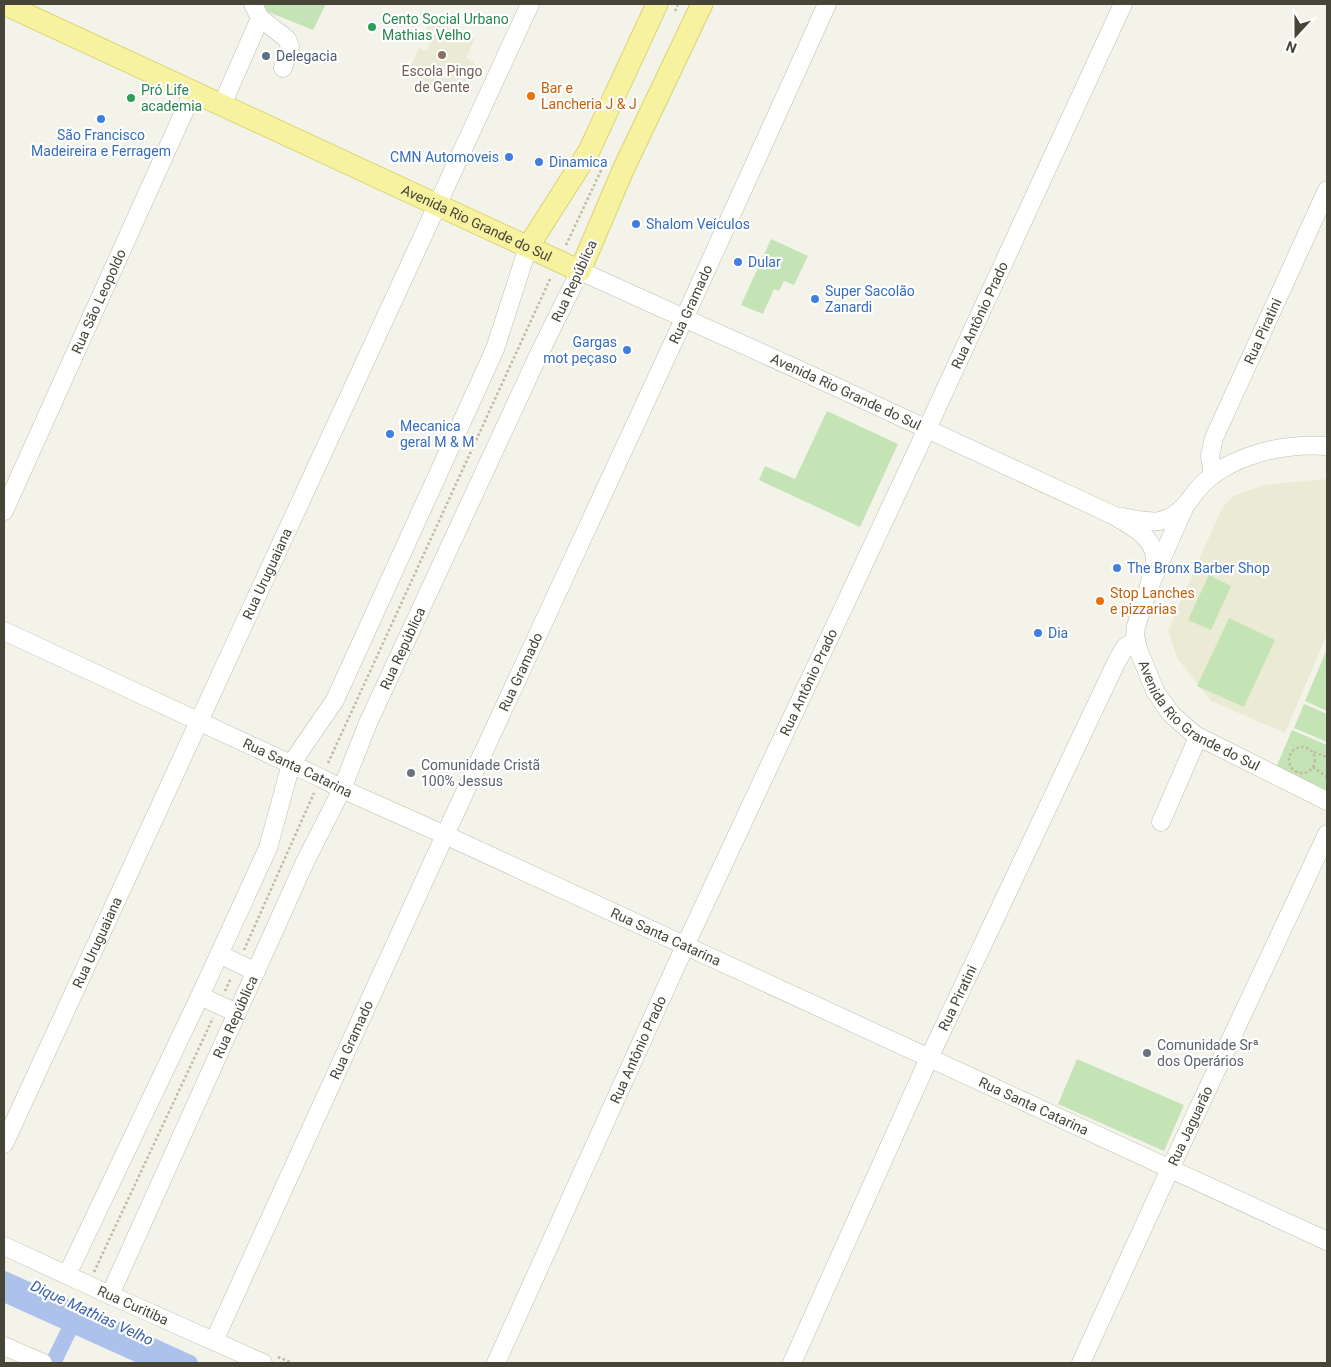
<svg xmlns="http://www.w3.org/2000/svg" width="1331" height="1367" font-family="Roboto,sans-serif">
<rect width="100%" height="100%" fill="#f3f3ea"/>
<g fill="#ebead5">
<path d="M430,20L475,38L466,58L474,62L460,95L407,75L419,48L427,51L430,43L422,40Z"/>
<path d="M1327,479V634L1285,733L1211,701L1177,658L1168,630L1222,508L1234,496L1263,485Z"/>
</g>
<g fill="#c4e4b6">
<path d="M263,4H326L313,30L261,9Z"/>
<path d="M771,239L808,256L794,285L784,281L779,291L774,289L763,314L741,305Z"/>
<path d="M827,411L898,444L860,527L759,480L765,466L795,479Z"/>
<path d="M1209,575L1231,586L1211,630L1188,620Z"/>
<path d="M1229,618L1275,640L1244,707L1197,686Z"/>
<path d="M1327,649V711L1305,701Z"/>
<path d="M1304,704L1327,714V742L1294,728Z"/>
<path d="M1292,730L1327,745V791L1276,768Z"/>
<path d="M1077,1059L1184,1105L1164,1151L1058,1104Z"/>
</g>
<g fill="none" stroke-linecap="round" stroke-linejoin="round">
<path stroke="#acc2eb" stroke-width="4.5" d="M4,1286L75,1318L170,1363"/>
<g stroke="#acc2eb" stroke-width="16">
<path d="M4,1281V1279L190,1363"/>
<path d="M4,1294L157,1363"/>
<path d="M53,1363L75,1318"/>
</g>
<g stroke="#bebdad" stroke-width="19">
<g id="minor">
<path d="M253,4L260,18L287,39L290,47L283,68"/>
<path d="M222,105L260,18"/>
<path id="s1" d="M1213,475L1210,456L1214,438L1327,190"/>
<path id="s2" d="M1186,504L1149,587L1136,626L1135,636L1138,649L1155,691L1171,714L1195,735L1327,801"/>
<path id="s3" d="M4,511L193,92"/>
<path d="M1123,517C1151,523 1167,527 1188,502C1194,494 1200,485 1208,479C1239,453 1288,443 1327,446"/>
<path id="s4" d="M4,631L321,778L342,789L445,835L1327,1241"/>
<path d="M1161,822L1198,737"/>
<path d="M219,954L256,972"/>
<path d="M200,996L237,1013"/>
<path id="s5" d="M4,1144L530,4"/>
<path id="s6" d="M4,1246L110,1295L263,1363"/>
<path d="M67,1275L200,996L268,848L291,764L335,700L495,349L528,247"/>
<path id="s7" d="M110,1295L305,862L342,789L368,723L538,356L580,271L819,379L1115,516C1130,526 1153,536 1155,557C1155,566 1151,578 1149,587"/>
<path id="s8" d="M214,1341L445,835L684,319L827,4"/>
<path d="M4,1346L43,1363"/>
<path id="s9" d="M496,1363L685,946L927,429L1123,4"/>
<path id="s10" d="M792,1363L929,1058L1116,663L1125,647L1136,641"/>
<path id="s11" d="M1081,1363L1170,1169L1327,834"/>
</g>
</g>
<g stroke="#dad471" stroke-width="23">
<g id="major">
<path id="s12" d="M4,4L580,271L623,170L702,4"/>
<path d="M528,247L589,151L657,4"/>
</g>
</g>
<g stroke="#bfbb9f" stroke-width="2.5" stroke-dasharray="2.5 2.5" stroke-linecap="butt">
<path d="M675,11L678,4"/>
<path d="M566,245L605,162"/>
<circle cx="1302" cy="760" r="13"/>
<path d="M1314,752L1327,757"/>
<path d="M328,763L551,277"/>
<path d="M1313,767L1327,777"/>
<path d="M244,950L314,793"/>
<path d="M225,991L231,978"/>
<path d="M94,1272L213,1018"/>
<path d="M278,1357L292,1363"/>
</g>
<use href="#minor" stroke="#fff" stroke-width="18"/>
<use href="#major" stroke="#f6f2a0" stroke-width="21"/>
</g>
<g fill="#2e9e5b" stroke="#fff" stroke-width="2">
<circle cx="372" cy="27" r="5"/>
<circle cx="131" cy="98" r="5"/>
</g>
<circle fill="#8d6e63" stroke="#fff" stroke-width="2" cx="442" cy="55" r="5"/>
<circle fill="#5c6f8a" stroke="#fff" stroke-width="2" cx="266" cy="56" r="5"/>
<g fill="#e8710a" stroke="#fff" stroke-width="2">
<circle cx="531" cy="96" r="5"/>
<circle cx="1100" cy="601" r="5"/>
</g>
<g fill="#3f7fe0" stroke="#fff" stroke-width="2">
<circle cx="101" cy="119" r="5"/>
<circle cx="509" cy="157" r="5"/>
<circle cx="539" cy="162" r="5"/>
<circle cx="636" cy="224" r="5"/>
<circle cx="738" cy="262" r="5"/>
<circle cx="815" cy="299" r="5"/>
<circle cx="627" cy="350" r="5"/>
<circle cx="390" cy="434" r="5"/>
<circle cx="1117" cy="568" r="5"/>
<circle cx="1038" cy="633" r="5"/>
</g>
<g fill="#6b7280" stroke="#fff" stroke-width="2">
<circle cx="411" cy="773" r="5"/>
<circle cx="1147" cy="1053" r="5"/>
</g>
<g text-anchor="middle" stroke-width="4.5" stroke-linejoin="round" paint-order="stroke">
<g font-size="14" fill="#27864d" stroke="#fff" text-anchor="start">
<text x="382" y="24">Cento Social Urbano<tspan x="382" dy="16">Mathias Velho</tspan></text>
<text x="141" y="95">Pró Life<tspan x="141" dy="16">academia</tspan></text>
</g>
<g font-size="14" fill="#4e5e75" stroke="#fff" text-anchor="start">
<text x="276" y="61">Delegacia</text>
</g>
<g font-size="14" fill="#785e54" stroke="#fff">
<text x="442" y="76">Escola Pingo<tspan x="442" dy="16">de Gente</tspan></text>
</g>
<g font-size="14" fill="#c56008" stroke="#fff" text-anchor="start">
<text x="541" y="93">Bar e<tspan x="541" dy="16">Lancheria J &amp; J</tspan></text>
<text x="1110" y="598">Stop Lanches<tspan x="1110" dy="16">e pizzarias</tspan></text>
</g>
<g font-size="14" fill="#366cbe" stroke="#fff" text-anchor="start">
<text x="101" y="140" text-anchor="middle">São Francisco<tspan x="101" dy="16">Madeireira e Ferragem</tspan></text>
<text x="499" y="162" text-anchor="end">CMN Automoveis</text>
<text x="549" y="167">Dinamica</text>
<text x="646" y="229">Shalom Veículos</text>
<text x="748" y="267">Dular</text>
<text x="825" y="296">Super Sacolão<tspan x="825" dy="16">Zanardi</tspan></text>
<text x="617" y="347" text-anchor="end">Gargas<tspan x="617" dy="16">mot peçaso</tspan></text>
<text x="400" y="431">Mecanica<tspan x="400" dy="16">geral M &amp; M</tspan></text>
<text x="1127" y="573">The Bronx Barber Shop</text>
<text x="1048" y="638">Dia</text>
</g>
<g font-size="14" fill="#474538" stroke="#fff">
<text dy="5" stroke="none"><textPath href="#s12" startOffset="521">Avenida Rio Grande do Sul</textPath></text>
<text transform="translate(574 281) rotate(-65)" y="5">Rua República</text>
<text dy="5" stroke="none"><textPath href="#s3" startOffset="230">Rua São Leopoldo</textPath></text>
<text dy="5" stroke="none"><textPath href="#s8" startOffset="1141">Rua Gramado</textPath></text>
<text dy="5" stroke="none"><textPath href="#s9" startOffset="1154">Rua Antônio Prado</textPath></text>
<text dy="5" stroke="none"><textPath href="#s1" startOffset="155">Rua Piratini</textPath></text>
<text dy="5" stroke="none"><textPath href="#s7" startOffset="1419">Avenida Rio Grande do Sul</textPath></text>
<text dy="5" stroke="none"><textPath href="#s5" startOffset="628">Rua Uruguaiana</textPath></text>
<text dy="5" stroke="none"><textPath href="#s7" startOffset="710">Rua República</textPath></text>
<text dy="5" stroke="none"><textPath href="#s8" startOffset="736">Rua Gramado</textPath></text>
<text dy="5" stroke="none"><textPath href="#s9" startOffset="749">Rua Antônio Prado</textPath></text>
<text dy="5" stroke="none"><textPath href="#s2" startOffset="250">Avenida Rio Grande do Sul</textPath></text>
<text dy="5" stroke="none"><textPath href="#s4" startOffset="324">Rua Santa Catarina</textPath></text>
<text dy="5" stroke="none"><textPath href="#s4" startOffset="729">Rua Santa Catarina</textPath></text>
<text dy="5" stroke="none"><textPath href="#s5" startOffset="222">Rua Uruguaiana</textPath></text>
<text dy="5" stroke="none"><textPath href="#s10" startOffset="401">Rua Piratini</textPath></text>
<text dy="5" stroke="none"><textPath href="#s7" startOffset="305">Rua República</textPath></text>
<text dy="5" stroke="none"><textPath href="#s8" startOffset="331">Rua Gramado</textPath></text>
<text dy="5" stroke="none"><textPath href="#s9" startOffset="344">Rua Antônio Prado</textPath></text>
<text dy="5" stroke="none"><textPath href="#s4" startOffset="1134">Rua Santa Catarina</textPath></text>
<text dy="5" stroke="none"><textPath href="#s11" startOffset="261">Rua Jaguarão</textPath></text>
<text dy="5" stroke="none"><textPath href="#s6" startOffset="142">Rua Curitiba</textPath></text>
</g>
<g font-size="14" fill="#5b616d" stroke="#fff" text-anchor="start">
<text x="421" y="770">Comunidade Cristã<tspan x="421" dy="16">100% Jessus</tspan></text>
<text x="1157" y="1050">Comunidade Srª<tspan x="1157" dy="16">dos Operários</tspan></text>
</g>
<g font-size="15" font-style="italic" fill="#3a60aa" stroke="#fff">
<text transform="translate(92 1313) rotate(25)" y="5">Dique Mathias Velho</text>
</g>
</g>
<rect width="1331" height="1367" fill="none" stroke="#474538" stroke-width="10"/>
<g transform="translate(1296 35) rotate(201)" stroke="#ffffff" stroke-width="4" paint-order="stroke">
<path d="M0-4L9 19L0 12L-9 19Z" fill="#474538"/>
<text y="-8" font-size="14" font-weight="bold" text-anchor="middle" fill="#474538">N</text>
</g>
</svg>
